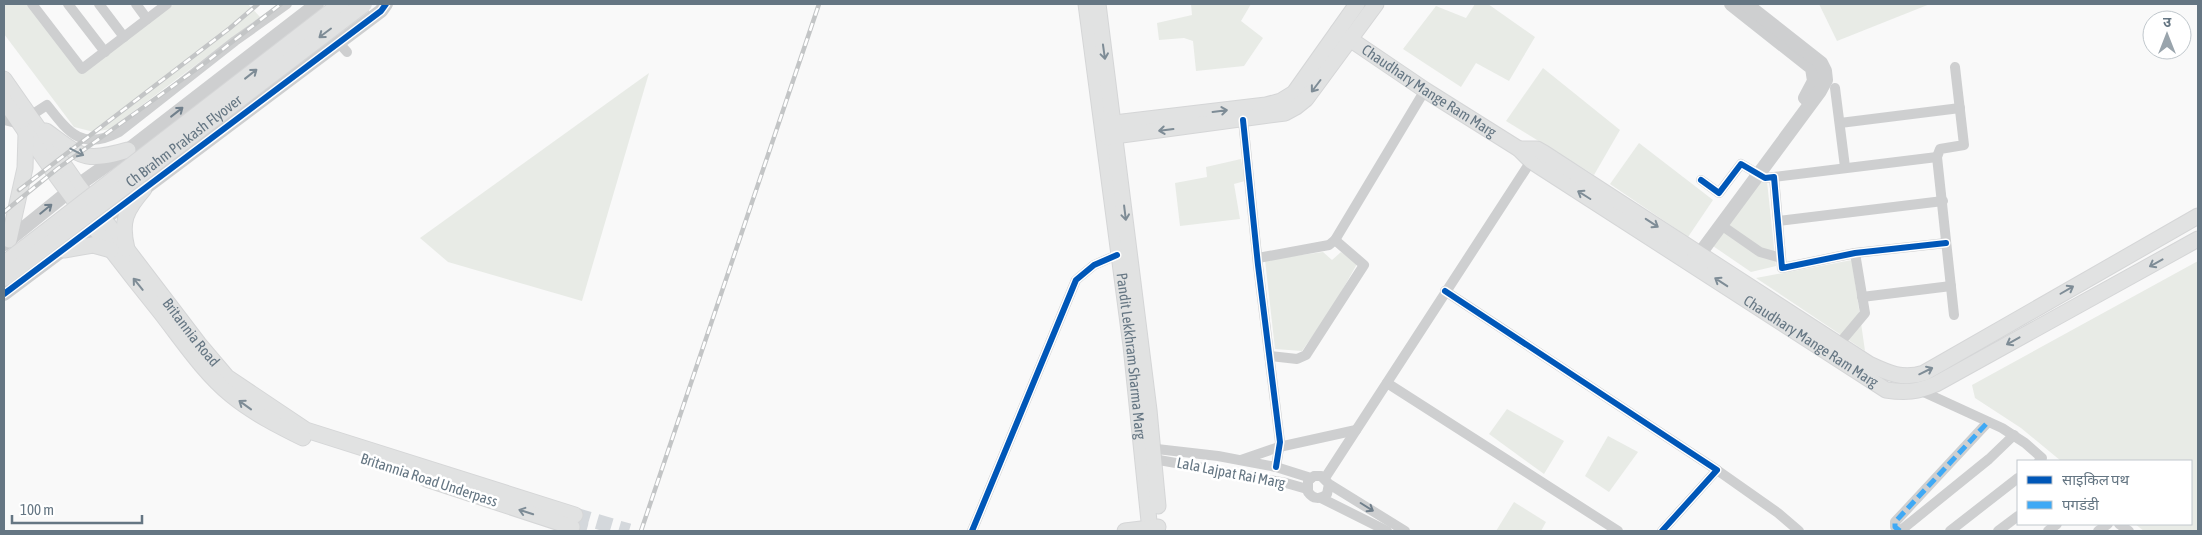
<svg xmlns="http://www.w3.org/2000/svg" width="2202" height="535" font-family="'Asap Condensed','Noto Sans Devanagari',sans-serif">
<rect width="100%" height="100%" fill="#f9f9f9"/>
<g fill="#e8ebe6">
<path d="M4,4H28L82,73L174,4H248L260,17L110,129L94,132L74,127L4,34Z"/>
<path d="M1191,4H1251L1241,21L1263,38L1244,66L1196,71L1193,41L1184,38L1159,40L1157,23L1192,15Z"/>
<path d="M1475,4H1488L1535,37L1509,81L1476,63L1461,87L1403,49L1436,6L1466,18Z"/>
<path d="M1819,4H1930L1837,41Z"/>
<path d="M1543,68L1620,130L1594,175L1506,121Z"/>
<path d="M649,73L582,301L448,262L420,238Z"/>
<path d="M1639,143L1713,200L1688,237L1610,184Z"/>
<path d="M1241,159L1245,181L1234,184L1240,219L1180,226L1175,183L1207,177L1206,167Z"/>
<path d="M1766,172L1776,266L1751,272L1713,246Z"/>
<path d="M1323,252L1332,260L1341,252L1357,264L1331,310L1302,351L1275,349L1265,260Z"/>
<path d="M1852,260L1865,351L1756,278Z"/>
<path d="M2198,261V531H2144L2135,524H2191V461H2061L2021,428L1975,398L1972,385Z"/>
<path d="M1507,409L1564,441L1544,474L1489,434Z"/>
<path d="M1608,436L1638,452L1609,492L1585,476Z"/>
<path d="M1514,502L1546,522L1541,531H1496Z"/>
</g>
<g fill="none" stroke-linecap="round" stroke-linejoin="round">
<g stroke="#d4d8dc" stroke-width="15" stroke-dasharray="15 8" stroke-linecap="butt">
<path d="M575,515L629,531"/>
<path d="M572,527L587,531"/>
</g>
<g stroke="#d5d6d7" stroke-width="17">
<g id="secondary">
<path id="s1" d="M1086,4L1131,346L1150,531"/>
<path d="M1098,4L1149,410L1158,506"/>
<path id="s2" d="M1338,31L1425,90L1519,149L1531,161L1886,390C1905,393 1918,392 1936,384L2198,239"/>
<path id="s3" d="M4,79L78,185L199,344L227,377L306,430L575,515"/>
<path d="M4,100C52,172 103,241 157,308C181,338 202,371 231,395C253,413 277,425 303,438"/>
<path d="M1106,124L1266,105L1281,101L1294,93L1357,4"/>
<path d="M46,131C82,157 84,163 128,150"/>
<path d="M1107,137L1285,113L1296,107L1306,99L1376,4"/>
<path d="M1519,149H1537L1544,153L1869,364C1888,373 1903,380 1924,373L2198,216"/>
<path d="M9,240L25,168L26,134"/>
<path d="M127,249C120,221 126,210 144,189"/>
<path d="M64,250L93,245L111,250"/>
<path d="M426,479L572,527"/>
<path d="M1125,531L1158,527"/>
</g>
</g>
<g stroke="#cecfd0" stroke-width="10">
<path d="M32,4L82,69L167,4"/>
<path d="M68,4L105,52"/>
<path d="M99,4L124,37"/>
<path d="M136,4L147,19"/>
<path d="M339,43L347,52"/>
<path d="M1835,88L1845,167"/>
<path d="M30,116L47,105C69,133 82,151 119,132L235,41L287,4"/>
<path d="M4,120L20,124"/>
<path d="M1243,120L1258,265L1280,442L1276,467"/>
<path d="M1840,123L1960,108"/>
<path d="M1774,177L1937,157"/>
<path d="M1701,180L1719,193L1741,164L1765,178L1774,177L1782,268L1855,253L1946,243"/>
<path d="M1778,221L1943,201"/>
<path d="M1721,225L1760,252L1781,258"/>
<path d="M1258,258L1329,245L1335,240L1425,90"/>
<path d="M1445,291L1717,470L1662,531"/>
<path d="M1862,297L1951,286"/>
<path d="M1954,315L1937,157L1940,149L1964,145L1955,67"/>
<path d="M1839,344L1865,313L1855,253"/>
<path d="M1270,356L1297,359L1306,355L1364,265L1335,240"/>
<path d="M1387,383L1618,531"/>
<path d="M1917,389L2002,428L2025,443L2042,458L2039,461"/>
<path d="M1148,448L1218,456L1276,467L1311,478"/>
<path d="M1148,458L1286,483L1307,489"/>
<path d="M1241,460L1279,447L1356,430"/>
<path d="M1717,470L1778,513L1799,531"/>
<path d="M1325,478L1531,161"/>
<path d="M1329,484L1327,494C1320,500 1313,499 1308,492V481L1314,476H1321L1329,484L1405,531"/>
<path d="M1321,498L1387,531"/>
<path d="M2119,524L2129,531"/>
<path d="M972,531L1076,280L1094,265L1117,255"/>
<path d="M1900,531L1895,527V522L1988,422"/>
<path d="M1900,531L1989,459L2014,435"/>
<path d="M1950,531L2018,478"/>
<path d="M1998,531L2018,516"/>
<path d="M2048,531L2057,524"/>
<path d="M2098,531L2108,524"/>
</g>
<g stroke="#cecfd0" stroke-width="14">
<path d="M1731,4L1812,68L1814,81L1805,98"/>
<path d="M4,244L67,193L128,150L317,4"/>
<path d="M1693,263L1820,91L1826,80L1825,71L1821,63L1746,4"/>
<path d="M4,294L381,11L386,4"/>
</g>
<use href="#secondary" stroke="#e1e2e2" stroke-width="15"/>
<g stroke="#c3c5c6" stroke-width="4.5">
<g id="rail">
<path d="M19,190L230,28L258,4"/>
<path d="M4,212L57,169L205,63L281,4"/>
<path d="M641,531L819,4"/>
</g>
</g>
<use href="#rail" stroke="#fff" stroke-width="2.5" stroke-dasharray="8" stroke-linecap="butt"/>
<g stroke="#d5d6d7" stroke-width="18" stroke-linecap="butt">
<g id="primary-bridge">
<path d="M4,264L341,4"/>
<path id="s4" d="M4,278L364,4"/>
</g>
</g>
<use href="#primary-bridge" stroke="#e1e2e2" stroke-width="16"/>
<path stroke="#3fa9f5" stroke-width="5" stroke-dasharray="10 5" stroke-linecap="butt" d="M1900,531L1895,527V522L1988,422"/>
<g stroke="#fff" stroke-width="9">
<g id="cycleway">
<path d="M1243,120L1258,265L1280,442L1276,467"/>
<path d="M1701,180L1719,193L1741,164L1765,178L1774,177L1782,268L1855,253L1946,243"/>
<path d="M1445,291L1717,470L1662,531"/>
<path d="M4,294L381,11L386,4"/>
<path d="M972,531L1076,280L1094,265L1117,255"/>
</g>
</g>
<use href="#cycleway" stroke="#0057b8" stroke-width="6"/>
</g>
<defs><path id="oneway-shaft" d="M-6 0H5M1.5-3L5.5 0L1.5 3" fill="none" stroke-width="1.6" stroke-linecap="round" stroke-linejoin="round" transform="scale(1.25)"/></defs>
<g stroke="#7e8c96">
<use href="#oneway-shaft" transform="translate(325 33) rotate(143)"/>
<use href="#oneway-shaft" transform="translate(1104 52) rotate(82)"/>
<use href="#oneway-shaft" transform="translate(251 74) rotate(-38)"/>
<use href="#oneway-shaft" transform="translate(1316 86) rotate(127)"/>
<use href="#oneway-shaft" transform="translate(1220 111) rotate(-7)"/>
<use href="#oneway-shaft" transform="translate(1166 130) rotate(173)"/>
<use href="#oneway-shaft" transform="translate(77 152) rotate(27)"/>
<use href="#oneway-shaft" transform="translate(1584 195) rotate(-148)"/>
<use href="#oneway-shaft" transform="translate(1125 213) rotate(83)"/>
<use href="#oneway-shaft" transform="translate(1652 223) rotate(33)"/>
<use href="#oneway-shaft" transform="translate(2156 263) rotate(151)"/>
<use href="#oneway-shaft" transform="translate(1721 282) rotate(-147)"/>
<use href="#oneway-shaft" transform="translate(138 284) rotate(-129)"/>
<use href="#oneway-shaft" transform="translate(2067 290) rotate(-30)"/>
<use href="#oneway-shaft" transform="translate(2013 341) rotate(151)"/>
<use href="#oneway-shaft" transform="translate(1926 371) rotate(-26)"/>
<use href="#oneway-shaft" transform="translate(245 405) rotate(-144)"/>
<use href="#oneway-shaft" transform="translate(526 512) rotate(-162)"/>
</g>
<g stroke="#707f8b">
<use href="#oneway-shaft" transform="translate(177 112) rotate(-38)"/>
<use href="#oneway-shaft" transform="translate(46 209) rotate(-39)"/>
<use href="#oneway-shaft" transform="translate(1367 507) rotate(32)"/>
</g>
<g text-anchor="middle" stroke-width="5" stroke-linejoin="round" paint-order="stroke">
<g font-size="15" fill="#657683" stroke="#fff">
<text dy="5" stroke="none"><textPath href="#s2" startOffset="109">Chaudhary Mange Ram Marg</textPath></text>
<text dy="5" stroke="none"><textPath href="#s4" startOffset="226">Ch Brahm Prakash Flyover</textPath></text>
<text dy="5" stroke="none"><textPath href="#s3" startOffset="315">Britannia Road</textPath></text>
<text dy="5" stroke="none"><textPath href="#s2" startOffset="566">Chaudhary Mange Ram Marg</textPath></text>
<text dy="5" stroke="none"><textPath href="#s1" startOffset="355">Pandit Lekkhram Sharma Marg</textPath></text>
<text transform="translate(1231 473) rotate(11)" y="5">Lala Lajpat Rai Marg</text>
<text transform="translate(429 480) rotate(18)" y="5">Britannia Road Underpass</text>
</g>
</g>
<rect width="2202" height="535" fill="none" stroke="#657683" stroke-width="10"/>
<rect x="2017" y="460" width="175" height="65" fill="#ffffff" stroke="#c1c8cd"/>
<rect x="2027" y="476" width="25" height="8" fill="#0057b8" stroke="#c1c8cd"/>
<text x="2062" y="485" font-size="15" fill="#657683">साइकिल पथ</text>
<rect x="2027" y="501" width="25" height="8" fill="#3fa9f5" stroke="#c1c8cd"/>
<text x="2062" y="510" font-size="15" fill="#657683">पगडंडी</text>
<g transform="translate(2167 35)"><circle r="24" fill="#ffffff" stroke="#c1c8cd"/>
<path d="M0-4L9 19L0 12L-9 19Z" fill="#99a4ac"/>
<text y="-8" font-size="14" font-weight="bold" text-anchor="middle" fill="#657683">उ</text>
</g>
<path d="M12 515v8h130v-8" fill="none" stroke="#657683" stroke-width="2.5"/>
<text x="20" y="515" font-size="15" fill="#657683" stroke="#ffffff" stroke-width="4" paint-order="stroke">100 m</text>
</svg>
